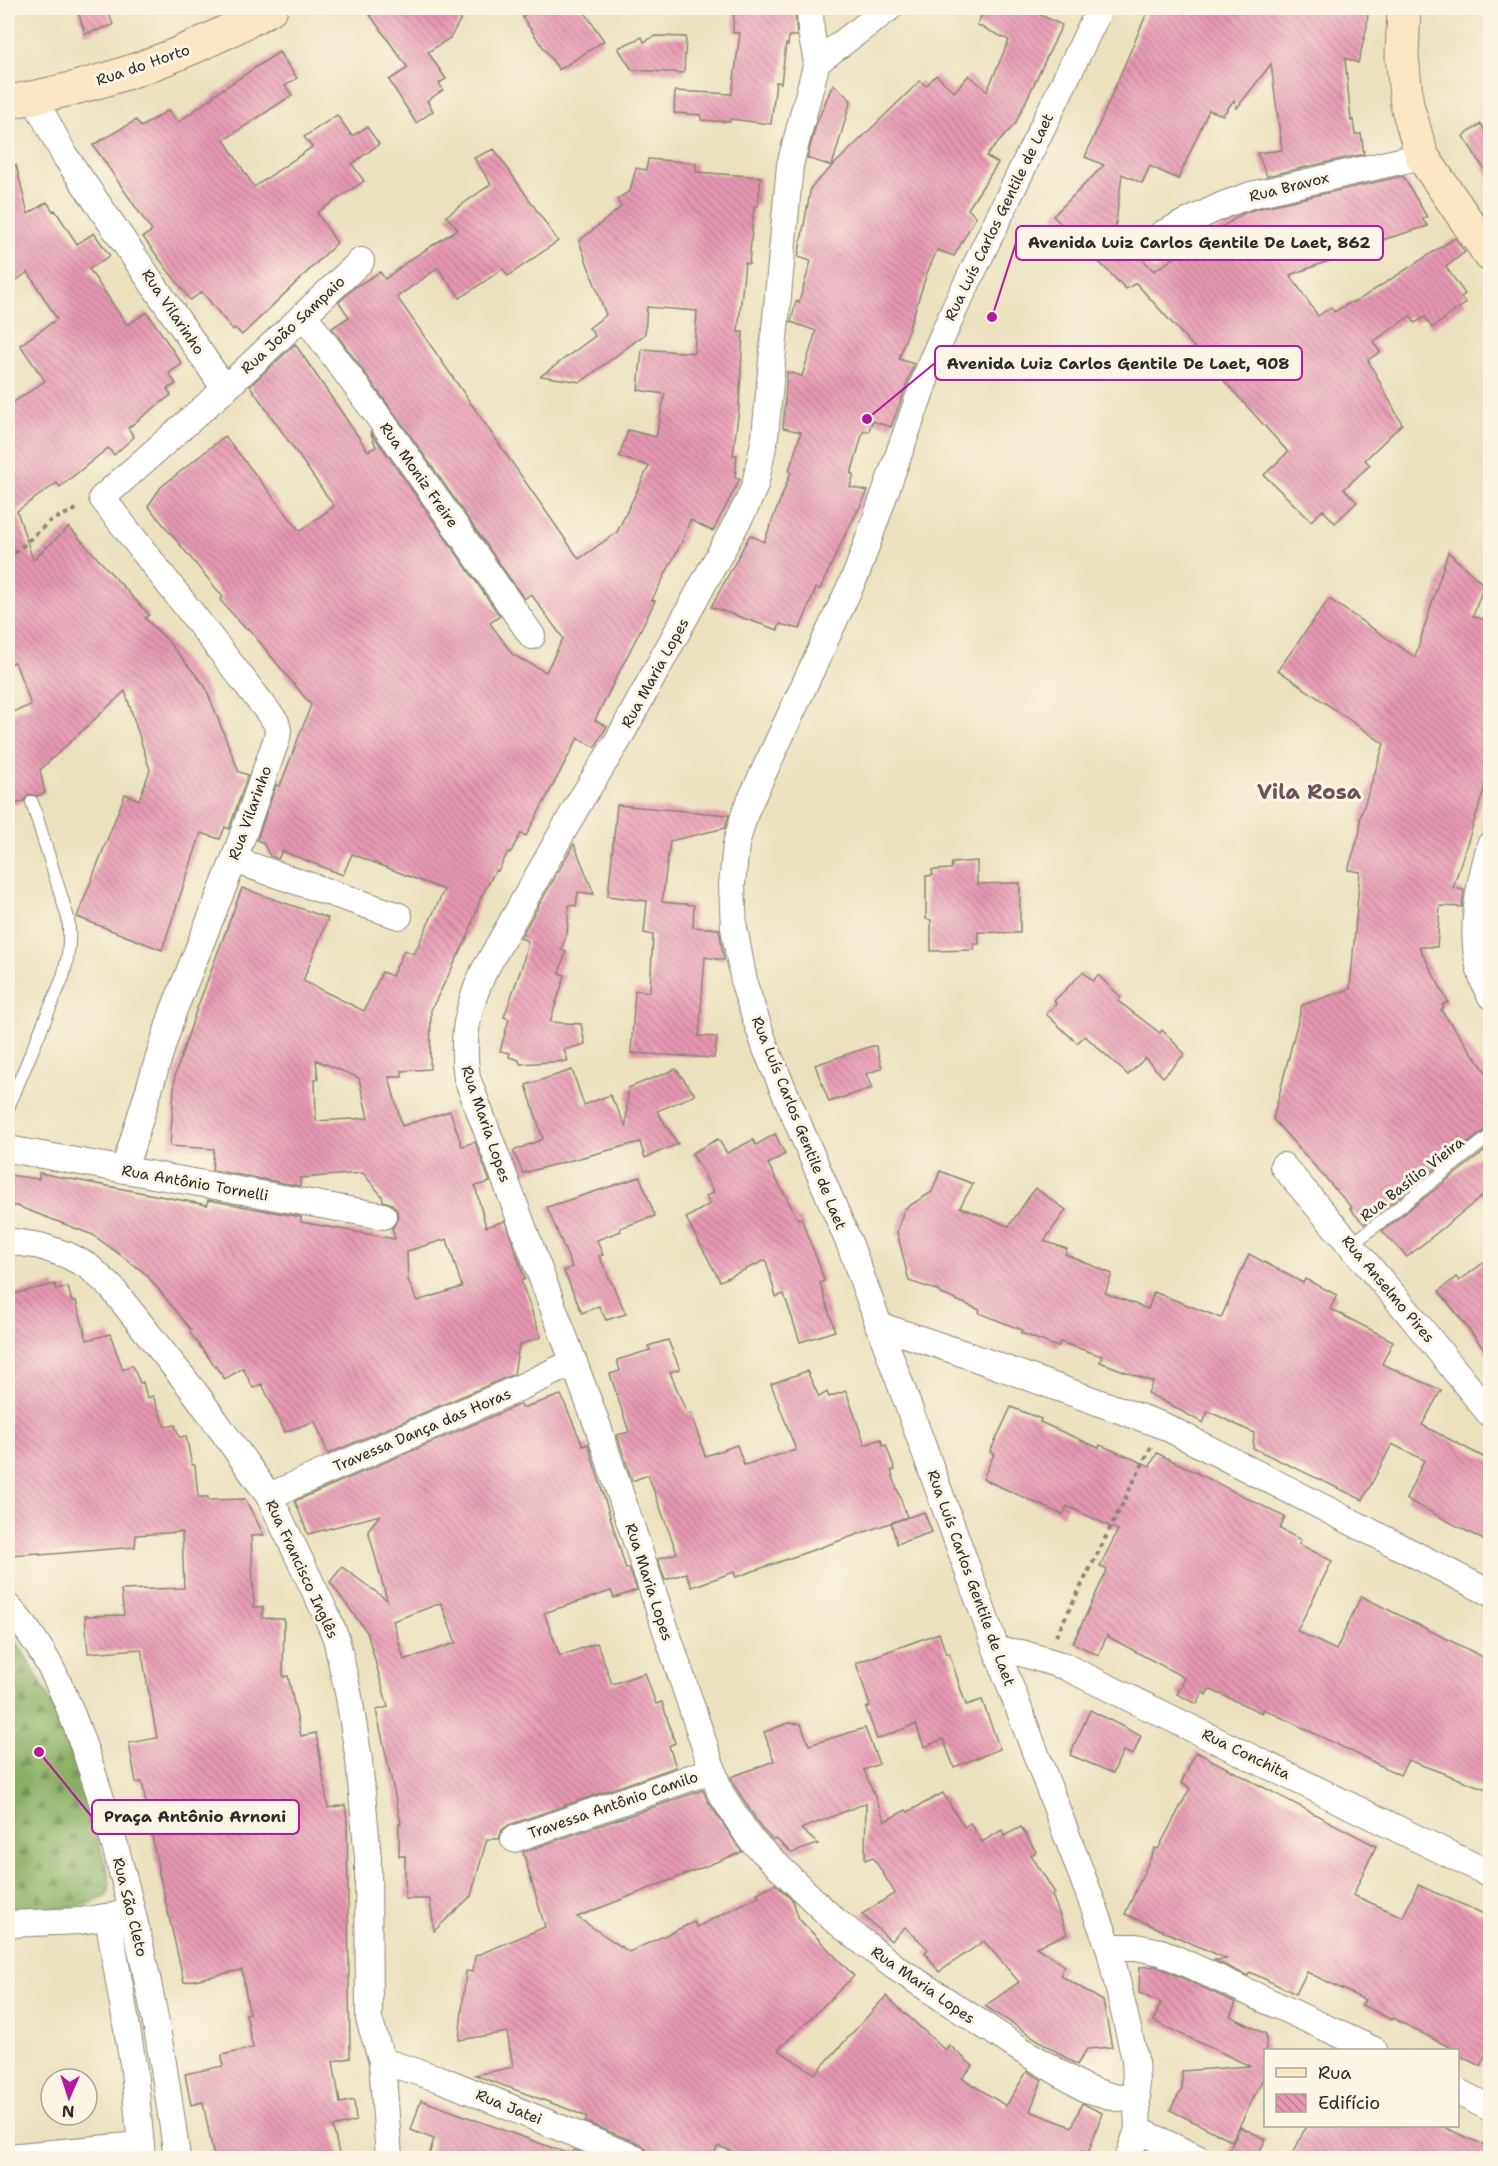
<svg xmlns="http://www.w3.org/2000/svg" width="1498" height="2166" font-family="'Shantell Sans',sans-serif">
<defs>
<pattern id="forest-firs" width="22" height="20" patternUnits="userSpaceOnUse" patternTransform="scale(1.5)"><rect width="22" height="20" fill="#8ab065"/><path d="M5 1l3.5 6h-7zM16 11l3.5 6h-7z" fill="#718f53"/></pattern>
<pattern id="building-back-hatch" width="6" height="6" patternUnits="userSpaceOnUse" patternTransform="scale(1.5)"><rect width="6" height="6" fill="#e797b2"/><path d="M-1 5l2 2M0 0l6 6M5-1l2 2" fill="none" stroke="#bb7b91"/></pattern>
</defs>
<rect width="100%" height="100%" fill="#fcf5e5"/>
<filter id="ink" filterUnits="userSpaceOnUse"><feTurbulence type="fractalNoise" baseFrequency=".0167" numOctaves="2"/><feDisplacementMap in="SourceGraphic" scale="12" xChannelSelector="R" yChannelSelector="G"/><feConvolveMatrix kernelMatrix="1 2 1 2 8 2 1 2 1" color-interpolation-filters="sRGB"/></filter>
<filter id="wash" filterUnits="userSpaceOnUse"><feTurbulence type="fractalNoise" baseFrequency=".008" numOctaves="4" result="noise"/><feDisplacementMap in="SourceGraphic" scale="24" xChannelSelector="R" yChannelSelector="G"/><feGaussianBlur stdDeviation="1.35" result="paint"/><feColorMatrix in="noise" values="0 0 0 0 0 0 0 0 0 0 0 0 0 0 0 0 0 1.4 0 .05"/><feComposite in="paint" operator="in"/></filter>
<g filter="url(#wash)">
<rect width="100%" height="100%" fill="#ebe1bf"/>
<path fill="url(#forest-firs)" stroke="#5a6e48" stroke-width="1.5" d="M8,1632C62,1700 82,1789 108,1872L110,1885L107,1895C85,1912 35,1910 8,1911Z"/>
<g id="blocks">
<g fill="url(#building-back-hatch)" fill-rule="evenodd">
<path d="M77,8H107L113,25L85,34Z"/>
<path d="M365,8H467L450,38L428,52L446,79L439,83L443,90L427,101L433,111L416,123L389,80L408,68Z"/>
<path d="M535,8H582L604,41L559,70L522,17Z"/>
<path d="M734,8H795L797,36H789L788,45L786,44L781,83L776,82L771,124L730,119V122L701,120V115L674,113L675,91L732,94L740,33H733Z"/>
<path d="M985,8H1026L1062,25L1015,124L986,156L998,163L968,209L976,217L954,256L937,250L927,273L899,359L914,364L896,414L891,427L872,421L869,431L863,432L851,474H854L850,487L868,491L844,537L820,589L816,588L800,629L780,624L778,630L711,607L750,535L764,542L791,472L789,471L801,432L783,428L787,372L802,376L816,331L791,322L796,301L799,302L811,261L798,257L811,187L920,81L926,86L936,75L954,92L969,75L987,91L1009,40L977,25Z"/>
<path d="M1149,8H1368L1367,27L1358,63L1345,58L1351,121L1353,120L1355,134H1361L1364,154L1267,176L1257,153L1282,150L1271,64L1237,108L1234,100L1223,115L1209,110L1178,179L1150,166L1142,183L1122,174L1115,230L1154,271L1242,214L1255,209L1403,176L1427,217L1422,219L1428,226L1346,251L1348,254L1290,275L1318,316L1331,307L1334,312L1353,301L1354,303L1455,238L1465,252L1446,267L1465,294L1461,297L1466,303L1432,328L1425,317L1415,323L1410,316L1373,342L1380,352L1368,360L1402,424L1365,460L1370,465L1344,489L1357,502L1335,523L1323,510L1311,521L1264,475L1288,452L1136,283L1126,289L1053,216L1104,165L1085,157Z"/>
<path d="M655,36L686,37L684,73L632,70L618,48L642,37L644,42Z"/>
<path d="M279,52L297,78L285,86L292,95L224,140L254,187L312,147L304,137L337,115L352,136L367,127L379,144L352,164L364,181L317,213L337,243L242,335L235,328L233,330L202,292L190,300L143,237L152,231L93,145L136,120L141,127L169,110L177,123L213,97L212,96Z"/>
<path d="M833,84L851,100L832,166L807,158L816,125Z"/>
<path d="M1481,124L1491,140V180L1463,136Z"/>
<path d="M494,149L558,241L508,276L503,269L460,298L438,268L397,297L579,559L617,532L649,466L619,457L628,430L656,437L665,394L638,390L642,349L694,353L697,311L647,307L645,334L581,382L541,376L595,336L589,328L606,315L579,241L621,207L617,199L630,191L636,168L646,170L648,159L696,163V172L761,177L758,206H754L749,264L745,263L738,332H743L739,408L733,455H737L735,478L740,479L713,531L690,520L683,540L652,600L655,601L595,720L607,726L595,747L578,738L526,836L521,833L510,854L508,852L498,871L496,870L481,897L468,936L431,1010L430,1069L402,1071V1077H389L402,1126L450,1111L462,1146L475,1142L490,1182L475,1186L486,1227L505,1221L525,1279L521,1281L541,1337L519,1345L514,1374L328,1454L315,1421L285,1432L262,1384L253,1388L243,1368L225,1379L190,1333L191,1330L146,1274L93,1235L17,1206H8V1175L39,1179V1173L207,1205L208,1200L301,1217V1222L395,1239L392,1228L398,1219L397,1210L392,1204L383,1201L382,1196L363,1173L300,1178V1186L212,1170L214,1149L170,1146L175,1075L196,1011L242,888L328,918L303,981L364,1011L382,972L392,976L404,950L414,954L444,890L352,854L343,875L282,851L278,859L270,856L263,843L257,840L276,785L280,786L311,705L248,628L246,629L220,600L223,597L148,506L161,487L225,436L300,531L334,506L250,386L295,344L368,451L376,447L370,431L384,450L500,616L490,623L513,655L546,672L563,638L531,594L524,599L408,432L332,328L349,317L339,302L355,287L380,272L385,279L411,259L458,229L446,216L491,184L474,158ZM316,1060L359,1078L368,1118L316,1121L315,1079H318ZM447,1239L462,1287L417,1301L408,1280L407,1251Z"/>
<path d="M16,165L28,214L47,202L53,211L55,210L77,244L94,233L110,256L89,269L127,325L147,312L182,364L169,373L176,384L167,389L171,395L128,428L134,437L114,455L108,448L60,487L57,483L17,511L33,560L69,527L149,615L145,618L167,640L205,686L239,772L248,775L229,829L225,827L220,839L201,833L162,950L77,917L125,794L139,800L150,770L125,691L40,770L45,793L37,796L29,794L24,801L8,807V714L31,705L15,662L8,664V406L45,381L20,345L57,319L28,272L8,286V166Z"/>
<path d="M1448,552L1484,585L1473,616L1491,622V768L1453,888L1464,890L1462,907L1440,906L1437,947H1419L1448,1002L1442,1005L1444,1007L1441,1010L1491,1079V1128L1485,1130L1364,1224L1350,1209L1352,1208L1273,1119L1302,1005L1350,989L1360,872L1348,870L1360,831V818L1384,744L1278,670L1329,599L1415,657Z"/>
<path d="M617,805L729,815L725,828L670,841L662,902L694,905L693,927L719,929L724,960L705,957L699,1036L717,1037L714,1058L631,1053L635,990L650,992L653,935L644,933L647,901L608,896Z"/>
<path d="M574,844L594,894L578,892L576,906L569,905L567,933L561,950L566,952L559,973L565,975L550,1022L581,1024L585,1044L564,1050L568,1061L520,1064L519,1060L509,1057L510,1053L500,1051L509,1019L504,1017L522,966L528,941L520,938Z"/>
<path d="M977,861V884L1020,883V933L978,932L979,944H974V950L931,951V920L926,919V876L933,875L932,870L951,869L952,863Z"/>
<path d="M1083,972L1093,981L1098,975L1121,997L1118,1001L1160,1033L1162,1030L1185,1054L1163,1077L1145,1058L1128,1075L1085,1036L1077,1043L1046,1014L1056,1004L1054,1001Z"/>
<path d="M872,1046H876L882,1068L866,1074L872,1088L829,1102L815,1065Z"/>
<path d="M676,1069L695,1095L657,1111L678,1144L645,1158L640,1142L523,1173L513,1151L543,1139L526,1085L572,1070L584,1105L610,1095L626,1126L628,1088Z"/>
<path d="M775,1134L785,1154L768,1164L798,1219L801,1218L820,1267L824,1281L820,1283L835,1331L800,1342L784,1294L776,1297L766,1260L720,1281L686,1218L710,1204L706,1196L714,1192L692,1153L718,1139L727,1153L753,1140L756,1145Z"/>
<path d="M1491,1146V1189L1407,1257L1382,1231Z"/>
<path d="M940,1171L973,1184L960,1207L1009,1226L1035,1188L1066,1210L1044,1241L1067,1249L1065,1254L1112,1274L1105,1293L1148,1309L1154,1292L1221,1318L1249,1254L1303,1283L1305,1279L1337,1295L1330,1309L1393,1341L1382,1364L1441,1390L1422,1425L1491,1461V1544L1406,1499L1424,1460L1392,1444L1363,1500L1253,1448L1254,1433L1208,1411L1203,1423L1148,1393L1153,1382L1100,1362L1102,1356L1060,1342L1058,1347L1021,1333L1022,1330L979,1313L980,1310L939,1293V1291L909,1281L897,1232L904,1209L932,1192Z"/>
<path d="M640,1177L655,1216L620,1228L621,1231L597,1240L603,1255L599,1256L626,1314L606,1320L599,1306L582,1313L564,1271L572,1267L547,1207Z"/>
<path d="M1491,1257V1358L1439,1291L1456,1277L1459,1281Z"/>
<path d="M55,1284L56,1290L68,1287L72,1302L76,1301L87,1340L110,1334L123,1370L132,1365L140,1383L143,1382L147,1398L153,1396L165,1427L175,1425L179,1437L186,1436L192,1465H195L198,1497H208V1500L245,1499L264,1535L251,1536L254,1607H263L262,1618L284,1619L283,1677L288,1676L301,1736L316,1733L328,1808L345,1805L347,1820L350,2058L333,2061L340,2103L354,2100L356,2121L333,2127L340,2158H214L203,2102L191,2105L185,2074L223,2066L222,2055L253,2048L246,2014L249,2013L242,1970L184,1982L159,1873L142,1782L136,1783L129,1743L157,1738L141,1649L88,1653L85,1616L124,1615L121,1590L184,1588L182,1532L136,1535L135,1547L40,1555V1553L8,1555V1295Z"/>
<path d="M668,1340L680,1369L670,1372L687,1414L691,1413L705,1456L737,1445L744,1465L796,1450L771,1384L807,1371L819,1397L827,1392L829,1397L846,1391L865,1445L881,1439L883,1446L886,1445L895,1470L891,1471L907,1517L736,1577L734,1572L692,1587L686,1573L665,1580L658,1559L677,1553L648,1475L632,1481L617,1435L629,1432L610,1374L620,1371L617,1360L650,1350L648,1346Z"/>
<path d="M561,1395L583,1446L588,1444L626,1569L629,1568L637,1590L614,1598L611,1591L544,1613L560,1656L597,1643L612,1684L645,1673L656,1704L662,1702L675,1743L669,1746L676,1767L509,1825L502,1830L499,1839H487L471,1896L434,1931L430,1899H405V1856H399V1823H401L376,1710L388,1707L367,1632L330,1582L342,1567L387,1600L368,1530L380,1515L308,1534L295,1501L521,1404L522,1408ZM441,1603L456,1643L404,1660L393,1621Z"/>
<path d="M1011,1407L1041,1419L1040,1422L1099,1448L1100,1445L1150,1466L1157,1453L1285,1517L1280,1529L1301,1540L1299,1544L1332,1561L1297,1631L1336,1650L1361,1596L1491,1661V1791L1408,1760L1400,1775L1264,1709L1262,1713L1209,1689L1206,1695L1203,1692L1197,1704L1177,1694L1185,1678L1107,1636L1098,1655L1073,1643L1107,1570L1100,1566L1118,1530L1067,1506L1063,1515L983,1479L994,1454L990,1452Z"/>
<path d="M924,1512L932,1532L897,1544L891,1523Z"/>
<path d="M939,1633L946,1654L949,1653L966,1705L982,1700L1000,1749L954,1767L943,1739L924,1747L916,1724L877,1739L866,1708L870,1706L856,1663Z"/>
<path d="M1090,1710L1141,1736L1133,1755L1123,1751L1113,1773L1070,1755Z"/>
<path d="M789,1723L801,1724L809,1745L865,1728L879,1764L864,1770L885,1821L906,1810L908,1812L943,1793L964,1827L970,1823L982,1842L1002,1830L1004,1836L1021,1827L1036,1852L1031,1855L1055,1893L1052,1895L1067,1934L1036,1947L1065,1966L1060,1975L1103,2001L1112,2047L1087,2049L1077,2065L985,2006L1019,1982L984,1941L939,1972L925,1953L928,1949L905,1927L891,1941L862,1914L895,1893L873,1857L865,1860L866,1803L801,1829L818,1844L792,1853L776,1839L773,1840L762,1829L734,1785L731,1777L774,1761L764,1732Z"/>
<path d="M1196,1752L1376,1846L1353,1895L1403,1917L1418,1885L1491,1917V2046L1480,2066L1458,2055V2050H1449L1451,2048L1393,2018L1392,2020L1362,2005L1365,2000L1307,1972L1296,1994L1250,1972L1248,1976L1214,1960L1227,1959L1125,1914L1155,1848L1158,1849L1190,1788L1181,1783Z"/>
<path d="M703,1790L707,1800L742,1852L577,1917L629,1952L694,1922L697,1927L759,1896L757,1893L775,1884L793,1901L799,1919L854,1976L778,2050L815,2074L886,1996L945,2050L949,2045L973,2066L962,2078L1006,2106L1027,2071L1042,2080L1030,2111L1072,2127L1082,2103L1102,2113L1088,2154L1081,2151L1078,2158H750L718,2146L712,2158H649L646,2149L640,2144L585,2122L587,2117L573,2111L475,2075L513,2067L507,2032L459,2040L466,1971L473,1972L475,1956L545,1927L523,1852Z"/>
<path d="M1156,1966L1236,2003L1230,2016L1266,2034V2073L1232,2141L1170,2110L1182,2089V2071L1250,2066L1153,2021L1161,2003L1139,1993L1140,1967Z"/>
<path d="M421,2100L572,2155L574,2150L596,2158H428L434,2139L411,2130Z"/>
<path d="M1306,2126H1441L1491,2148V2158H1291Z"/>
<path d="M1240,2127L1266,2139L1256,2158H1225Z"/>
</g>
</g>
</g>
<g filter="url(#ink)">
<use href="#blocks" fill-opacity="0" stroke="#8b8675" stroke-width="1.5"/>
<g fill="none" stroke-linecap="round" stroke-linejoin="round">
<g stroke="#8b8675" stroke-width="14">
<g id="lane">
<path d="M8,1108L63,977C69,956 71,939 68,918L32,802"/>
<path d="M1351,1245L1490,1136"/>
</g>
</g>
<g stroke="#8b8675" stroke-width="28">
<g id="street">
<path d="M810,8L811,32L817,62"/>
<path d="M889,8L817,62L790,165L765,437L755,485L747,504L617,742L580,801L483,973C467,1009 461,1039 467,1078L598,1427L720,1792L750,1839L832,1918L895,1967L1020,2049L1086,2089L1117,2098L1137,2097"/>
<path d="M1100,8L954,310L932,360L857,572L746,810L736,844L732,885L734,928L745,987L766,1049L850,1245L997,1651L1109,1947L1135,2059L1138,2130L1128,2158"/>
<path d="M34,98L65,156L225,389"/>
<path d="M1162,234L1223,205L1251,195L1422,156"/>
<path d="M304,315L396,441L532,636"/>
<path d="M1490,845C1477,893 1465,949 1490,995"/>
<path d="M234,860L399,916"/>
<path d="M8,1149L383,1216"/>
<path d="M1283,1166L1407,1311L1490,1414"/>
<path d="M124,1170L173,1012L234,860L277,738L278,730L276,722L102,498L225,389L361,261"/>
<path d="M8,1243L15,1242L40,1246L67,1255L88,1266L111,1287L196,1394L269,1496L326,1614L336,1638L349,1697L359,1760L368,1858L369,2019L382,2061L389,2158"/>
<path d="M878,1325L956,1351L1164,1426L1490,1593"/>
<path d="M269,1496L519,1388L574,1362"/>
<path d="M8,1607C55,1656 77,1725 98,1789C136,1909 161,2033 177,2158"/>
<path d="M997,1651L1021,1653L1064,1666L1490,1874"/>
<path d="M514,1839L713,1770"/>
<path d="M108,1917L134,2070L142,2158"/>
<path d="M8,1924L80,1921L124,1914"/>
<path d="M1109,1947H1136L1161,1952L1374,2050"/>
<path d="M382,2061L443,2080L634,2158"/>
<path d="M1458,2092L1490,2108"/>
<path d="M1138,2130L1197,2158"/>
<path d="M8,2157L141,2145"/>
</g>
</g>
<g stroke="#8b8675" stroke-width="35">
<g id="secondary">
<path d="M1404,8L1402,56L1407,105L1422,156L1490,255"/>
<path d="M8,102C101,87 189,55 271,8"/>
</g>
</g>
<g stroke="#8b8675" stroke-width="4" stroke-dasharray="4.5 4.5" stroke-linecap="butt">
<path d="M8,559L50,521L79,508"/>
<path d="M1056,1636L1151,1447"/>
</g>
<use href="#lane" stroke="#fff" stroke-width="12"/>
<use href="#street" stroke="#fff" stroke-width="26"/>
<use href="#secondary" stroke="#fbe6c4" stroke-width="33"/>
</g>
</g>
<g text-anchor="middle" stroke-width="6" stroke-linejoin="round" paint-order="stroke">
<g font-size="15" fill="#2b2b2b" stroke="#fcf5e5">
<text transform="translate(143 65) rotate(-19)" y="5">Rua do Horto</text>
<text transform="translate(1289 187) rotate(-14)" y="5">Rua Bravox</text>
<text transform="translate(999 217) rotate(-64)" y="5">Rua Luís Carlos Gentile de Laet</text>
<text transform="translate(173 312) rotate(56)" y="5">Rua Vilarinho</text>
<text transform="translate(293 325) rotate(-43)" y="5">Rua João Sampaio</text>
<text transform="translate(419 475) rotate(55)" y="5">Rua Moniz Freire</text>
<text transform="translate(655 673) rotate(-61)" y="5">Rua Maria Lopes</text>
<text transform="translate(250 813) rotate(-70)" y="5">Rua Vilarinho</text>
<text transform="translate(799 1123) rotate(68)" y="5">Rua Luís Carlos Gentile de Laet</text>
<text transform="translate(486 1124) rotate(71)" y="5">Rua Maria Lopes</text>
<text transform="translate(1412 1179) rotate(-38)" y="5">Rua Basílio Vieira</text>
<text transform="translate(195 1183) rotate(10)" y="5">Rua Antônio Tornelli</text>
<text transform="translate(1388 1289) rotate(50)" y="5">Rua Anselmo Pires</text>
<text transform="translate(422 1430) rotate(-23)" y="5">Travessa Dança das Horas</text>
<text transform="translate(302 1569) rotate(65)" y="5">Rua Francisco Inglês</text>
<text transform="translate(971 1578) rotate(70)" y="5">Rua Luís Carlos Gentile de Laet</text>
<text transform="translate(649 1582) rotate(72)" y="5">Rua Maria Lopes</text>
<text transform="translate(1246 1754) rotate(26)" y="5">Rua Conchita</text>
<text transform="translate(613 1805) rotate(-19)" y="5">Travessa Antônio Camilo</text>
<text transform="translate(130 1907) rotate(76)" y="5">Rua São Cleto</text>
<text transform="translate(923 1985) rotate(35)" y="5">Rua Maria Lopes</text>
<text transform="translate(509 2107) rotate(22)" y="5">Rua Jatei</text>
</g>
<g font-size="21" font-weight="bold" fill="#6d515a" stroke="#fcf5e5">
<text x="1309" y="799">Vila Rosa</text>
</g>
</g>
<path fill="none" stroke="#b5179e" stroke-width="2" d="M992 317L1016 243M867 419L935 363M39 1752L92 1817"/>
<g fill="#b5179e" stroke="#fcf5e5" stroke-width="2">
<circle cx="992" cy="317" r="6"/>
<circle cx="867" cy="419" r="6"/>
<circle cx="39" cy="1752" r="6"/>
</g>
<g fill="#fcf5e5" stroke="#b5179e" stroke-width="2">
<rect x="1016" y="226" width="367" height="34" rx="6"/>
<rect x="935" y="346" width="367" height="34" rx="6"/>
<rect x="92" y="1800" width="207" height="34" rx="6"/>
</g>
<g font-size="16" text-anchor="middle" font-weight="bold" fill="#2b2b2b">
<text x="1199" y="248">Avenida Luiz Carlos Gentile De Laet, 862</text>
<text x="1118" y="369">Avenida Luiz Carlos Gentile De Laet, 908</text>
<text x="195" y="1822">Praça Antônio Arnoni</text>
</g>
<rect width="1498" height="2166" fill="none" stroke="#fcf5e5" stroke-width="30"/>
<rect x="1264" y="2049" width="195" height="78" fill="#fcf5e5" stroke="#a8a49b" stroke-width="1.5"/>
<rect x="1276" y="2068" width="30" height="9" fill="#fbe6c4" stroke="#a8a49b" stroke-width="1.5"/>
<text x="1318" y="2079" font-size="18" fill="#2b2b2b">Rua</text>
<rect x="1276" y="2094" width="30" height="18" fill="url(#building-back-hatch)" stroke="#a8a49b" stroke-width="1.5"/>
<text x="1318" y="2109" font-size="18" fill="#2b2b2b">Edifício</text>
<g transform="translate(69 2097) rotate(183)"><circle r="28" fill="#fcf5e5" stroke="#a8a49b" stroke-width="1.5"/>
<path d="M0-4.5L10 22L0 15L-10 22Z" fill="#b5179e"/>
<text y="-9" font-size="16" font-weight="bold" text-anchor="middle" fill="#2b2b2b">N</text>
</g>
</svg>
